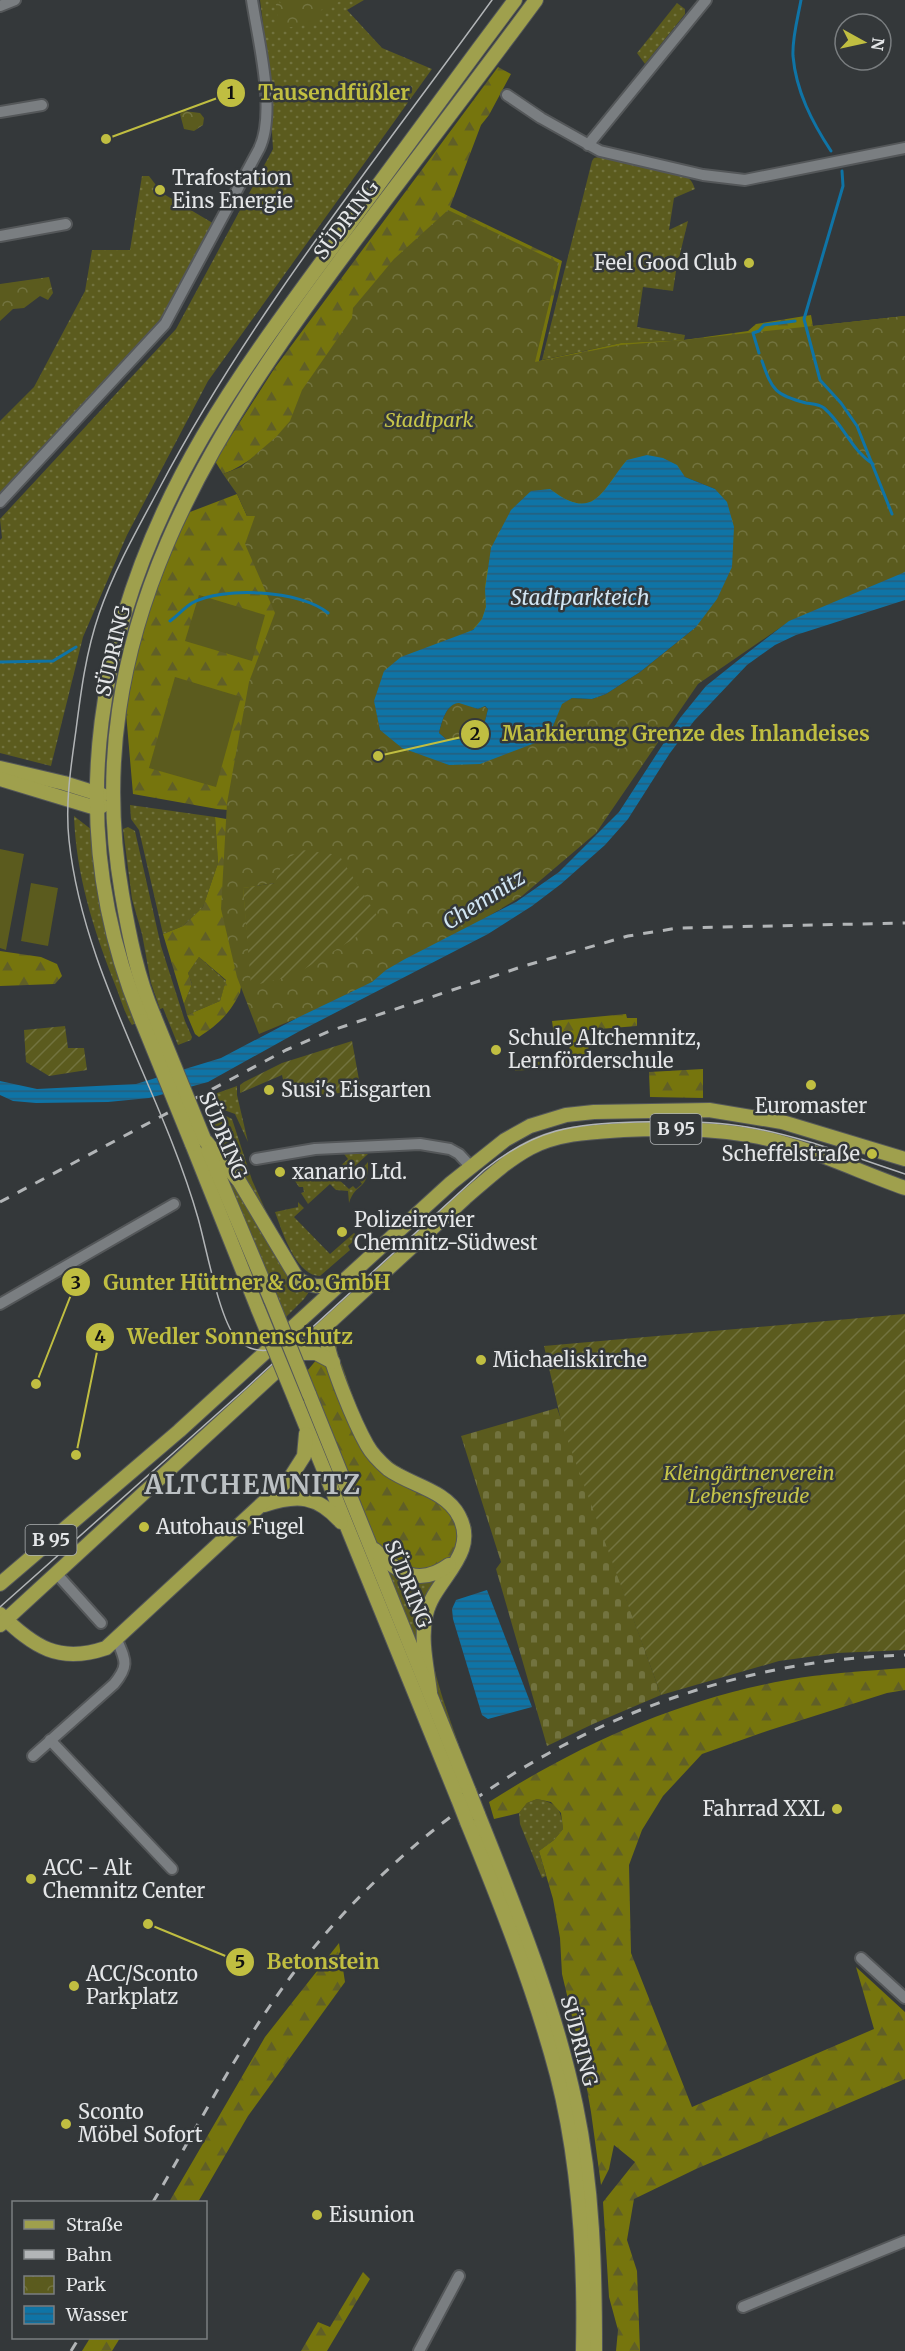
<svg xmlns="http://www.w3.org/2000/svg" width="905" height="2351" font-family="Merriweather,serif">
<defs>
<pattern id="grass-dots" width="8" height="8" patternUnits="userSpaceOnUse" patternTransform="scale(1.5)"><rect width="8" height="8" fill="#5b5b1e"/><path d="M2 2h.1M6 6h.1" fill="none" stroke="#72733f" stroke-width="1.8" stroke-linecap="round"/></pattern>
<pattern id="forest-firs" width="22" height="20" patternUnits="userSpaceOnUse" patternTransform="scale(1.5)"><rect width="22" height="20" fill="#76750d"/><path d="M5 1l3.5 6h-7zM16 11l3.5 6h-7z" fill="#605f27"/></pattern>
<pattern id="cemetery-stones" width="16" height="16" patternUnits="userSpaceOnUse" patternTransform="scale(1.5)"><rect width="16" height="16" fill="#5b5b1e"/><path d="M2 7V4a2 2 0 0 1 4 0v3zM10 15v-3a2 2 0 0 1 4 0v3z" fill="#72733f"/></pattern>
<pattern id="park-crowns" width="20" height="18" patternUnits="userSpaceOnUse" patternTransform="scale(1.5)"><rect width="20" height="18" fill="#5b5b1e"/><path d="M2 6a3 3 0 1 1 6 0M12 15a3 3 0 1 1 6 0" fill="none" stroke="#72733f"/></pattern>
<pattern id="garden-furrows" width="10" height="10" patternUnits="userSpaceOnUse" patternTransform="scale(1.5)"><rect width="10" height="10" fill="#5b5b1e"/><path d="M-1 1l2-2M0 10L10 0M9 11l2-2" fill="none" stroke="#72733f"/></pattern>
<pattern id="water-rules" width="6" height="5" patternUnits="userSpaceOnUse" patternTransform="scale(1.5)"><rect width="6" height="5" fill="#0f74a6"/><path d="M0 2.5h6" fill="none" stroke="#275f7b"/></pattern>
</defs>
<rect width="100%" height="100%" fill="#34383a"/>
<g fill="url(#grass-dots)">
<path d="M260,0H364L347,10L382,48L432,69L208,381L127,535L83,637L51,766L0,753V540L2,538L0,519L176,329L273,149L268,63Z"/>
<path d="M677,3L685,9V14L645,64L637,53Z"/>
<path d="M599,157L683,175C690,178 692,181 695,189L674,198L669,230L688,221L679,258L665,257L663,269L676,271L673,291L643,287L637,327L685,335L684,340L621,343L542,360L592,161L594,158Z"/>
<path d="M142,176H149L162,193L216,225L160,324L0,496V421L34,387L85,291L92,250H130Z"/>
<path d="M130,805L215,817L218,863L203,907L183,926L163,934L139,830L131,819Z"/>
<path d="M74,816L92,830L96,869L138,1022L132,1025C124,1013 120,996 114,982C93,928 76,874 74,816Z"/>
<path d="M128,827L135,831L161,946L185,1021L192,1037L191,1040L178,1045L163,1008L160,1009L151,983L142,934L132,899L123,829Z"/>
<path d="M199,957L226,981L220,1001L187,1015L184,1004L192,984L188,973Z"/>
<path d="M237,1086V1095L248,1142L235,1114L216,1107L209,1096Z"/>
<path d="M224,1115L232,1119L252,1180L274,1229L214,1141L218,1140L209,1118Z"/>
<path d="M344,1154H368L355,1166L350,1162L335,1176L349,1189L353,1186L356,1189L362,1184L359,1180L364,1175L360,1171L368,1162C369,1192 356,1181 349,1203L348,1191L336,1190L330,1184L308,1204L301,1193L304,1192L303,1187H299L295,1181L333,1173L348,1159Z"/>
<path d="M231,1185L234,1186L292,1278L311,1289L304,1299L286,1317L276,1294L274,1295L229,1187Z"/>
<path d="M298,1202L304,1208L294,1217L330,1254L354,1233L358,1237L348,1246L350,1250L320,1276C296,1276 282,1231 275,1212L298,1207Z"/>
<path d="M331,1345L337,1346V1351C348,1380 362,1429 381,1452C407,1481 461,1483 471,1525C480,1565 436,1582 430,1618C424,1655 449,1715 461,1751L460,1758C447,1721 421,1654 429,1616C436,1579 480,1564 469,1524C458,1484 408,1482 381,1457C364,1441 337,1369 331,1345Z"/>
<path d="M372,1548L442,1571L429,1602L430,1692Z"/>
<path d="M537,1799C557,1803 561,1808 563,1829L554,1840L539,1851L546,1876L542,1878L520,1824L519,1813L527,1803Z"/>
</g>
<g fill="url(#forest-firs)">
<path d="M498,67L511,74L489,115L481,125L450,207L562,261L539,361L621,343L684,340L748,331L756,324L811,315L813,326L905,316L374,701L378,720L261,813L217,809L133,794L126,713L135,661L160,573L190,512L237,494L247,516L351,338C321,387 278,453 223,474L215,461L274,369Z"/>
<path d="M215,817L266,826L240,993C229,1014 219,1024 199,1037L195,1034L187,1015L220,1001L226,980L199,957L188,973L192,984L184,1004L163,934L183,926L203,907L218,863Z"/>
<path d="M0,951L41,957L57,964L62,976L55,984L0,986Z"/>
<path d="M626,1014L627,1018H637V1026L587,1030L589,1054L570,1056L569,1042H555L552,1021Z"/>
<path d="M703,1069V1098L650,1097L649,1072Z"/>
<path d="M326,1356L368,1447L458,1514L460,1556L422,1577L372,1548L309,1394L315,1391L307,1371L318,1358Z"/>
<path d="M905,1668V1690L887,1693L770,1730L702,1754L663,1796L642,1830L629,1865L631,1953L692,2107L874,2029L856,1967L905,2012V2079L696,2169L634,2199L627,2240L637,2271L640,2351H616L618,2330L609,2297L603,2202L635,2162L614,2145L609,2169L601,2185L591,2112L580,2050L562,1974L560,1938L553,1899L539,1851L554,1840L563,1829L561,1813L551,1802L537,1799L527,1803L519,1813L494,1819L489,1802C580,1744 680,1699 787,1680C826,1673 866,1671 905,1668Z"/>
<path d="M339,1943L345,1982L248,2116L198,2202H169L265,2037Z"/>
<path d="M363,2272L370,2279L327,2351H301L318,2322L330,2327Z"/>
<path d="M90,2338H120L112,2351H82Z"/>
</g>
<path fill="url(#cemetery-stones)" d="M557,1408L661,1695L593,1724L547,1746L496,1569L501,1562L461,1436Z"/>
<g fill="url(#park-crowns)" fill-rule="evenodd">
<path d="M274,0H278L280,3L291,0H343L321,10L315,21L308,24L264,32V28L273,27L278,22L277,7Z"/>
<path d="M184,111L200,113L204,118L203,125L194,131L184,129L180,114Z"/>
<path d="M448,210L559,263L535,362L621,345L684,340L905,316V581L790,621L698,684L596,833L522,896L372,987L259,1034L237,977L221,909L227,803L249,682L275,613L245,544L255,516H247L237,494L223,474L241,467L276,437L290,421L302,390L352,318L353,308L394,259ZM627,460L677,465L685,477L715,489L696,627L640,672L606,694L592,699L572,698L561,704L553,726L449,765L380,730L374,701L456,638L472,630L482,619L486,607L485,589L487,570L550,489C595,523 601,491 627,460ZM275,883L252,985L243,888Z"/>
<path d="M49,277L53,293L48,300L40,296L24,308L13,309L0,321V284Z"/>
<path d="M460,702L478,709L484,706L488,709L485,721L476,736L469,739L447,740L439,733C442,721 446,704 460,702Z"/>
</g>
<g fill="url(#garden-furrows)">
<path d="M302,850L339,855L381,922L293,976L251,986L243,888L275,883L283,861Z"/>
<path d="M65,1026L68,1048H84L87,1070L49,1076L26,1062L24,1030Z"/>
<path d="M352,1041L361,1091L287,1098L282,1075L240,1093V1085L244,1082L282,1063Z"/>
<path d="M905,1314V1650L837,1653L779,1661L661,1695L562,1425L544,1346Z"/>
</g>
<g fill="#5b5b1e">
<path d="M199,595L265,615L252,661L185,641Z"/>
<path d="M175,677L241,697L216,787L149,768Z"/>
<path d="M0,849L24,854L6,950L0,948Z"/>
<path d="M31,883L58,888L48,946L21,941Z"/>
<path d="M583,1058V1065L515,1071L514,1064Z"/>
</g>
<g fill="url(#water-rules)" fill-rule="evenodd">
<path d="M647,455L663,458L677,465L685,477L715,489L727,502L734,527L732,567L717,599L696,627L640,672L606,694L592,699L572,698L562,704L553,726L535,743L480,764L449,765L402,748L380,730L374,701L384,671L401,657L473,630L482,619L486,607L485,589L491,548L511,510L531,491L550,489C595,523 601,491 627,460ZM459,703L478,709L485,706L488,709L485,721L476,736L469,739L447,740L439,733C442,721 446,704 459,703Z"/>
<path d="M905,572V600L796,635L775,645L747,665L694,721L670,753L628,819L605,845L561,884L532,906L488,934L298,1032L208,1082L149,1098L108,1102L36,1103L13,1101L0,1095V1081L37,1089L136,1084L221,1058L299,1017L372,982L386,970L405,959L516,902L559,872L619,812L680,718L706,686L746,654L789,621Z"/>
<path d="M487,1590L532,1707L488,1719L482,1715L453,1619L452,1609L456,1600Z"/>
</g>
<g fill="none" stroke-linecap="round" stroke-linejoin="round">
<g stroke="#0f74a6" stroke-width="3">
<path d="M801,0C798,17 792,38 793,56C796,91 812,122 831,151"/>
<path d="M842,171L843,186L804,319L820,380L841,403L857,426L892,514"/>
<path d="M759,353L753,333L759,331L764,325L795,321"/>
<path d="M762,361C772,390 775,395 806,403C812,404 819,404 824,408C844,425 851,450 873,464"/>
<path d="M170,621C177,616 184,608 192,603C222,586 301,590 328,613"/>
<path d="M0,662L53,661L76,647"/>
</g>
<g stroke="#545759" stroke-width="14">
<g id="minor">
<path d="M0,6L15,0"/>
<path d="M507,95L541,118L600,151L703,175L745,180L905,148"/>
<path d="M0,112L42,105"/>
<path d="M588,145L706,0"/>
<path d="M0,236L66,224"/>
<path d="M0,502L165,324L259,149C277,113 258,40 252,0"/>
<path d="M256,1159L315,1149L420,1144L450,1149L459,1154L471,1167"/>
<path d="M0,1304L174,1204"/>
<path d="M56,1573L101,1623"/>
<path d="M50,1740L172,1869"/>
<path d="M33,1756L114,1684C129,1666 126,1661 117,1640"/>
<path d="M861,1958L905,1998"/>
<path d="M743,2307L905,2241"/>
<path d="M419,2351L459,2276"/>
</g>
</g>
<g stroke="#545759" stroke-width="16">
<g id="major">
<path d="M0,768L64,783L102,795"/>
<path d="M0,779L96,808L102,806"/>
<path d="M154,1016C137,976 129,935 122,894C77,636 210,434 356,239C416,159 477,80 536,0"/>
<path d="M142,1021C59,821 97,618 203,436C243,368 290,305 337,241C396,161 455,80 515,0"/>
<path d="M204,1139L239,1181L297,1278C310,1288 323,1287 338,1284"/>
<path d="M192,1144L258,1309"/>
<path d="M208,1150L271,1300"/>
<path d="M329,1324C327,1330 326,1336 327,1342C332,1368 354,1422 367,1445C372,1454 380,1462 388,1469C410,1485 446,1490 459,1516C480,1555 433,1580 426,1615C420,1639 427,1667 430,1692"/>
<path d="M296,1353H316L333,1362"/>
<path d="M309,1394L469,1791"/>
<path d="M297,1404L458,1799"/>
<path d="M264,1505C297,1494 317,1495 341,1522"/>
<path d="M375,1550C398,1573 419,1587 449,1565"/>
<path d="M0,1584L179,1431L451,1183L505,1140L530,1126L566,1115L594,1112L709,1110L782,1122L905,1159"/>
<path d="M0,1614C34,1647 59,1664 106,1648L290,1478L304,1456L306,1434"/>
<path d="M0,1625L465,1198C486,1180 506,1161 530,1148C559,1133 592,1132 623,1130C668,1128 715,1128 759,1137C809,1147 857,1171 905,1188"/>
<path d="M478,1814C516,1909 555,2005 576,2106C593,2187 595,2269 595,2351"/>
<path d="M467,1822C501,1905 534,1988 557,2075C580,2165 585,2259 583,2351"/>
</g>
</g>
<use href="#minor" stroke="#7a7e81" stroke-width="10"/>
<use href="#major" stroke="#9fa04d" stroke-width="14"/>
<g stroke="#b2b5b7" stroke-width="1.5">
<path d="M306,1332C286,1348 257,1361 236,1338C219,1318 206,1246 198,1218C162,1091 83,973 69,840C65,803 71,766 76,730C81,691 86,652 99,614C114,570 138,528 160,487C252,313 377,159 492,0"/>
<path d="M0,1607L244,1390L484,1170C537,1128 572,1124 637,1122C674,1121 710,1121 747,1127C801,1136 853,1157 905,1174"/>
</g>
<g stroke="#b2b5b7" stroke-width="3" stroke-dasharray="10 10" stroke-linecap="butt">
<path d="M0,1202L286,1050L330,1031L524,966L628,936L678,928L905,923"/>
<path d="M153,2202C197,2128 240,2044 292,1975C437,1784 663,1662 905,1655"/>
<path d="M71,2351L79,2338"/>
</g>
<g stroke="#545759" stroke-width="16" stroke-linecap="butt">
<g id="major-bridge">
<path d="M154,1016L204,1139"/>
<path d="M142,1021L192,1144"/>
<path d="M271,1300L309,1394"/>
<path d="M258,1309L297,1404"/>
<path d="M469,1791L478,1814"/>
<path d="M458,1799L467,1822"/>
</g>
</g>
<use href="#major-bridge" stroke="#9fa04d" stroke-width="14"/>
</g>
<g fill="#c0be41" stroke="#34383a" stroke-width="2">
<circle cx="160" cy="190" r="6"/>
<circle cx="749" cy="263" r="6"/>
<circle cx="496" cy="1050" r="6"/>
<circle cx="811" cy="1085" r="6"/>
<circle cx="269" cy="1090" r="6"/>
<circle cx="872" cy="1154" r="6"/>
<circle cx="280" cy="1172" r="6"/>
<circle cx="342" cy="1232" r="6"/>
<circle cx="481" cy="1360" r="6"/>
<circle cx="144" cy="1527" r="6"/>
<circle cx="837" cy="1809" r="6"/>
<circle cx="31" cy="1879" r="6"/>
<circle cx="74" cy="1986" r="6"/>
<circle cx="66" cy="2124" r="6"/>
<circle cx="317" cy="2215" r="6"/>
</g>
<g text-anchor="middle" stroke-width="5" stroke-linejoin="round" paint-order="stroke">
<g fill="#34383a" stroke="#afb2b4" stroke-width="1.5">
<rect x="650.5" y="1114" width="51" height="30" rx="4.5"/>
<rect x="25.5" y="1525" width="51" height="30" rx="4.5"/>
</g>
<g font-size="18" font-weight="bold" fill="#e4e6e8">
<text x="676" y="1135">B 95</text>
<text x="51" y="1546">B 95</text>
</g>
<g font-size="20" fill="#e4e6e8" stroke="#34383a" text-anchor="start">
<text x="172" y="185">Trafostation<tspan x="172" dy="23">Eins Energie</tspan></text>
<text x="737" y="270" text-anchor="end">Feel Good Club</text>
<text x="508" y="1045">Schule Altchemnitz,<tspan x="508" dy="23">Lernförderschule</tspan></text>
<text x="281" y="1097">Susi's Eisgarten</text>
<text x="811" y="1113" text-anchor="middle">Euromaster</text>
<text x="860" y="1161" text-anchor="end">Scheffelstraße</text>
<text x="292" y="1179">xanario Ltd.</text>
<text x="354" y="1227">Polizeirevier<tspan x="354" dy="23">Chemnitz-Südwest</tspan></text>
<text x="493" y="1367">Michaeliskirche</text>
<text x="156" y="1534">Autohaus Fugel</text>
<text x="825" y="1816" text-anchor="end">Fahrrad XXL</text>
<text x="43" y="1875">ACC - Alt<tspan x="43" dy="23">Chemnitz Center</tspan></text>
<text x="86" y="1981">ACC/Sconto<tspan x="86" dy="23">Parkplatz</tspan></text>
<text x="78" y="2119">Sconto<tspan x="78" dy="23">Möbel Sofort</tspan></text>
<text x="329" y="2222">Eisunion</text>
</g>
<g font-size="20" fill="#e4e6e8" stroke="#34383a">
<text transform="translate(346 220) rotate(-53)" y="7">SÜDRING</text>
<text transform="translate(113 651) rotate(-77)" y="7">SÜDRING</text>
<text transform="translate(223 1135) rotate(67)" y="7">SÜDRING</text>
<text transform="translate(408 1584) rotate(68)" y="7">SÜDRING</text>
<text transform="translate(579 2041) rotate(75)" y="7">SÜDRING</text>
</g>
<g font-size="20" font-style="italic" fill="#c6c549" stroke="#34383a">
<text x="429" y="427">Stadtpark</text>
<text x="749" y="1480">Kleingärtnerverein<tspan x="749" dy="23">Lebensfreude</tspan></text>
</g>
<g font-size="21" font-style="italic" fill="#d1e5f3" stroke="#34383a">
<text x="580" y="605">Stadtparkteich</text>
<text transform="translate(484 900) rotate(-32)" y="7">Chemnitz</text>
</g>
<g font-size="26" font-weight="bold" letter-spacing="1.5" fill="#bcc1c4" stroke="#34383a">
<text x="253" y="1494">ALTCHEMNITZ</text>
</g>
</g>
<path fill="none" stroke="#c0be41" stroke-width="2" d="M106 139L231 93M378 756L475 734M36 1384L76 1282M76 1455L100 1337M148 1924L240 1962"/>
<g fill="#c0be41" stroke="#34383a" stroke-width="2">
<circle cx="106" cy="139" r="6"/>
<circle cx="378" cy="756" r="6"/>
<circle cx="36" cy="1384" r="6"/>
<circle cx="76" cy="1455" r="6"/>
<circle cx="148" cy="1924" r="6"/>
<circle cx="231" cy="93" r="15"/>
<circle cx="475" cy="734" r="15"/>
<circle cx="76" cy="1282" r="15"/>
<circle cx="100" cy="1337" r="15"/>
<circle cx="240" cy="1962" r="15"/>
</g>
<g font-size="18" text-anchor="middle" font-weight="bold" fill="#111">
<text x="231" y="99">1</text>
<text x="475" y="740">2</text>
<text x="76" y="1289">3</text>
<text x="100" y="1343">4</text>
<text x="240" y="1968">5</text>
</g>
<g font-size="21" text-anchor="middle" font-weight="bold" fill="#c0be41" stroke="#34383a" stroke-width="5" stroke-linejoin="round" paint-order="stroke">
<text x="334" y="100">Tausendfüßler</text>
<text x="686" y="741">Markierung Grenze des Inlandeises</text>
<text x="247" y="1290">Gunter Hüttner &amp; Co. GmbH</text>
<text x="240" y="1344">Wedler Sonnenschutz</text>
<text x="323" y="1969">Betonstein</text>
</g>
<rect x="12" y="2201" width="195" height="138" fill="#34383a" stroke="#7a7e80" stroke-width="1.5"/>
<rect x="24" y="2220" width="30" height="9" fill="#9fa04d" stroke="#7a7e80" stroke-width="1.5"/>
<text x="66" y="2231" font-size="18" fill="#e4e6e8">Straße</text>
<rect x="24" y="2250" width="30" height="9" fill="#b2b5b7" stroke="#7a7e80" stroke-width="1.5"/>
<text x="66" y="2261" font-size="18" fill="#e4e6e8">Bahn</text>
<rect x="24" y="2276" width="30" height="18" fill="url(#park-crowns)" stroke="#7a7e80" stroke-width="1.5"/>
<text x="66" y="2291" font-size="18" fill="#e4e6e8">Park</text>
<rect x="24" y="2306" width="30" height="18" fill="url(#water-rules)" stroke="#7a7e80" stroke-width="1.5"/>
<text x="66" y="2321" font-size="18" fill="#e4e6e8">Wasser</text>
<g transform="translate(863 42) rotate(98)"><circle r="28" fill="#34383a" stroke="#7a7e80" stroke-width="1.5"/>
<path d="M0-4.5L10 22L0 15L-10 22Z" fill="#c0be41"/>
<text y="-9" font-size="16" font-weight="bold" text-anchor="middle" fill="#e4e6e8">N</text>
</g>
</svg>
